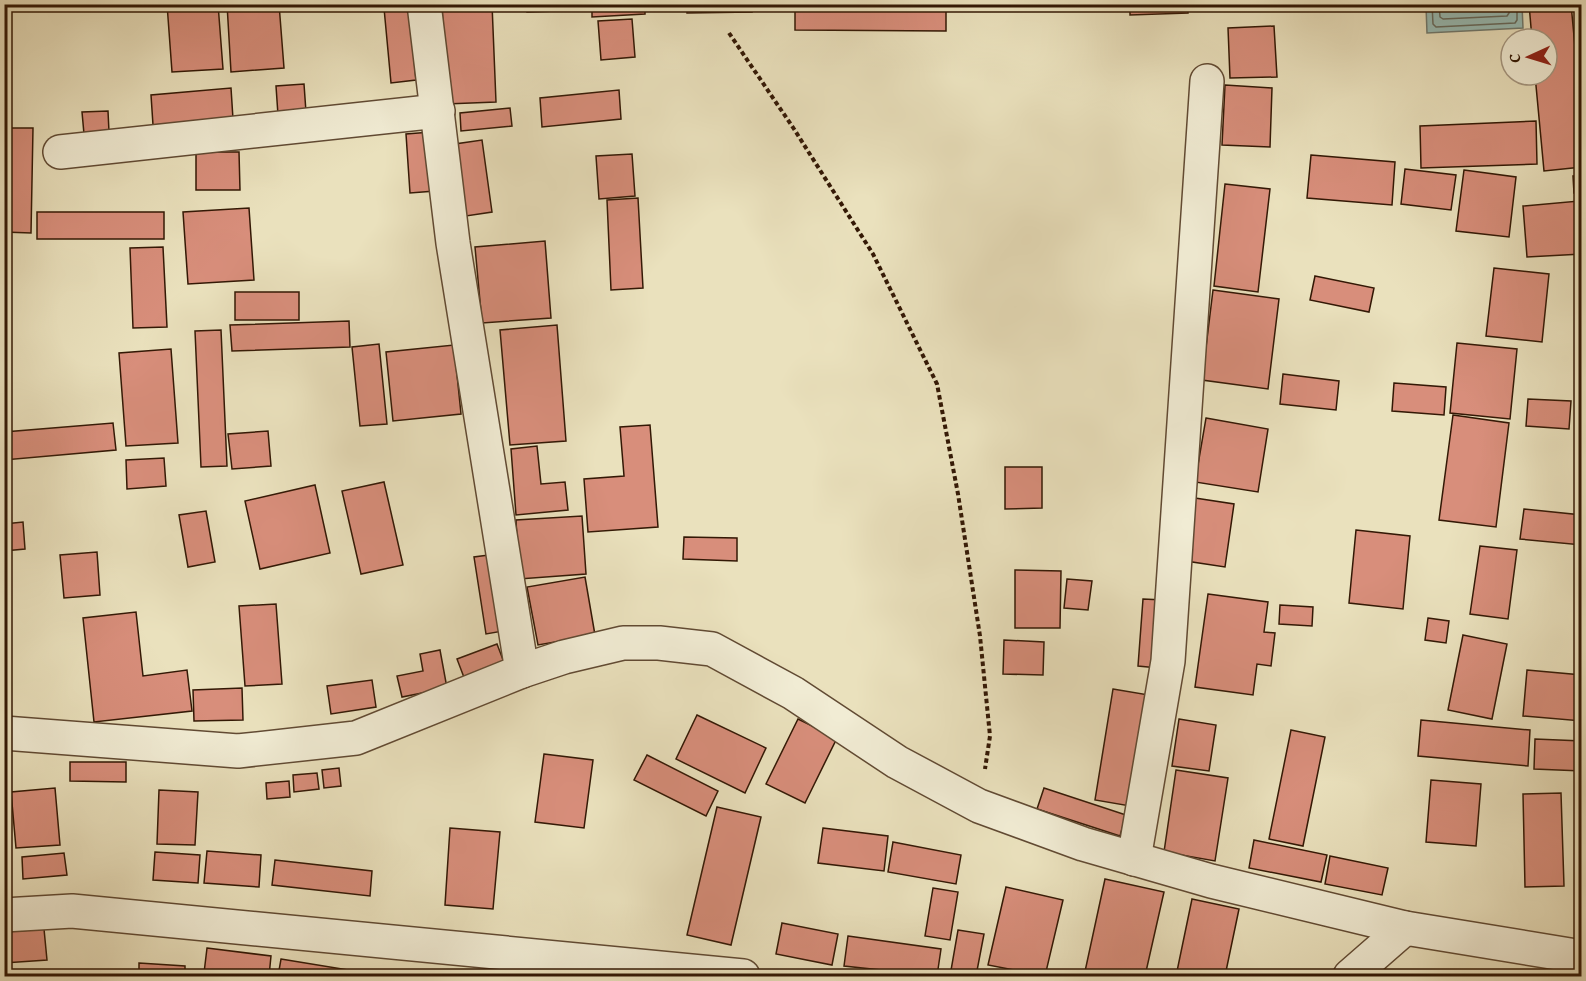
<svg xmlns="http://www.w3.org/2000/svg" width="1586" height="981" font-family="'Gentium Book Plus',serif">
<rect width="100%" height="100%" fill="#eae1bd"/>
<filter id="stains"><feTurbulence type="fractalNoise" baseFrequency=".00333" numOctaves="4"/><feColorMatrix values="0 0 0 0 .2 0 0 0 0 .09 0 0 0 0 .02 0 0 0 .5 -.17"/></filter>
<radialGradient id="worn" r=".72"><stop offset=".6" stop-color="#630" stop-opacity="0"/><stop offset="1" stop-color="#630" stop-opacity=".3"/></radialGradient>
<path fill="#98bcb5" stroke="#707a6f" stroke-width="1.5" d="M1464,4L1522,5L1523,28L1427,33L1426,6Z"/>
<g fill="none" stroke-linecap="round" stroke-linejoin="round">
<g stroke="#666a5d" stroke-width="1.5">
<path d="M1432,4L1433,24L1436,27L1515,23L1517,20V4"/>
<path d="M1439,4L1440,17L1443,19L1507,16L1509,13V4"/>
</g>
</g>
<g fill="#d88e7b" stroke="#331805" stroke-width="1.5">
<path d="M167,4H218L223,69L172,72Z"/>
<path d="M227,4H279L284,68L231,72Z"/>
<path d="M442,4H492L496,102L446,104Z"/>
<path d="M526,4H588V10L527,12Z"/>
<path d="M592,4H645V14L592,17Z"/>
<path d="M687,4H751L752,12L687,13Z"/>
<path d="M795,4H946V31L795,30Z"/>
<path d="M1130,4H1188V13L1130,15Z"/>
<path d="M1529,4H1571L1582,122V167L1544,171L1535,75H1547V39H1532Z"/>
<path d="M409,6L416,80L391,83L384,8Z"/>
<path d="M632,19L635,57L601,60L598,21Z"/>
<path d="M1274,26L1277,77L1230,78L1228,28Z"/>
<path d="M304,84L306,112L278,115L276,86Z"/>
<path d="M1225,85L1272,88L1270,147L1222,145Z"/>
<path d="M231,88L233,119L153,125L151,95Z"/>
<path d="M619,90L621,119L542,127L540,98Z"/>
<path d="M510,108L512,126L461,131L460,113Z"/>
<path d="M108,111L109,132L84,134L82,112Z"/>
<path d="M1536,121L1537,164L1421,168L1420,126Z"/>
<path d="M4,128H33L31,233L4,232Z"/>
<path d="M431,132L435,191L410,193L406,134Z"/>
<path d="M482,140L492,212L466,216L455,144Z"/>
<path d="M196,152H239L240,190H196Z"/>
<path d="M632,154L635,196L599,199L596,156Z"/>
<path d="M1311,155L1395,162L1392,205L1307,198Z"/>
<path d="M1405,169L1456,175L1451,210L1401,204Z"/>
<path d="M1464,170L1516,177L1509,237L1456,231Z"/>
<path d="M1573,176H1582V193H1574Z"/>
<path d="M1225,184L1270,189L1258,292L1214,286Z"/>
<path d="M638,198L643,288L611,290L607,200Z"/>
<path d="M1579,201L1582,254L1527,257L1523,206Z"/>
<path d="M249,208L254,280L188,284L183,212Z"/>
<rect x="37" y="212" width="127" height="27"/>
<path d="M545,241L551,318L482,323L475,247Z"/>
<path d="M4,245L9,323H4Z"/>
<path d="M163,247L167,327L133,328L130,248Z"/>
<path d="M1494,268L1549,274L1542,342L1486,336Z"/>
<path d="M1315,276L1374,288L1369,312L1310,300Z"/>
<path d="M1213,290L1279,299L1268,389L1202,380Z"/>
<rect x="235" y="292" width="64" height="28"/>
<path d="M349,321L350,347L232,351L230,325Z"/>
<path d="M557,325L566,441L510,445L500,330Z"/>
<path d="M221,330L227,466L201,467L195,331Z"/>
<path d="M1457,343L1517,349L1510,419L1450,413Z"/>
<path d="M379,344L387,424L360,426L352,347Z"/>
<path d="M454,345L461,414L393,421L386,352Z"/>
<path d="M171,349L178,443L126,446L119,353Z"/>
<path d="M1283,374L1339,381L1336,410L1280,404Z"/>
<path d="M1394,383L1446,387L1444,415L1392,411Z"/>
<path d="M1528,399L1571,401L1569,429L1526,426Z"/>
<path d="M1453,415L1509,423L1496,527L1439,520Z"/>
<path d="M1206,418L1268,429L1258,492L1195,482Z"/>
<path d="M113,423L116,450L4,460V432Z"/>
<path d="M650,425L658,527L588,532L584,479L624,476L620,427Z"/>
<path d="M268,431L271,466L232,469L228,434Z"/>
<path d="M537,446L541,484L565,482L568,510L516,515L511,449Z"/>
<path d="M164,458L166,486L127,489L126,460Z"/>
<path d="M1005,467H1042V508L1005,509Z"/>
<path d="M384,482L403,565L361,574L342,491Z"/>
<path d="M315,485L330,553L260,569L245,501Z"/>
<path d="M1195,498L1234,504L1225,567L1186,561Z"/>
<path d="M1524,509L1582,515V545L1520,539Z"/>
<path d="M206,511L215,562L188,567L179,515Z"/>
<path d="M582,516L586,574L519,579L516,520Z"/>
<path d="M23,522L25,549L4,551V524Z"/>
<path d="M1356,530L1410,536L1403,609L1349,603Z"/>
<path d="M684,537L737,538V561L683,559Z"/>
<path d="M1480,546L1517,550L1508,619L1470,614Z"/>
<path d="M97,552L100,595L64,598L60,555Z"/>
<path d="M496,554L509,630L486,634L474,557Z"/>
<path d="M1015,570L1061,571L1060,628H1015Z"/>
<path d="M585,577L595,635L538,645L527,587Z"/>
<path d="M1067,579L1092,581L1088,610L1064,608Z"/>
<path d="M1208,594L1268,602L1264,632L1275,633L1271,666L1257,664L1253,695L1195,687Z"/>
<path d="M1143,599L1163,600L1158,668L1138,666Z"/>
<path d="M276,604L282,684L245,686L239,606Z"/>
<path d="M1280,605L1313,607L1312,626L1279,624Z"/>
<path d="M136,612L143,676L187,670L192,711L94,722L83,618Z"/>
<path d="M1428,618L1449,621L1446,643L1425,640Z"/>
<path d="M1463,635L1507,644L1492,719L1448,710Z"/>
<path d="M1004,640L1044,642L1043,675L1003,674Z"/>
<path d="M497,644L505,665L465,680L457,659Z"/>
<path d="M440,650L447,688L402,697L397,676L423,671L420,654Z"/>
<path d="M1527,670L1582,675V721L1523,716Z"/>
<path d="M4,678L10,679L4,699Z"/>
<path d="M372,680L376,707L331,714L327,686Z"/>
<path d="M242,688L243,720L194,721L193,690Z"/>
<path d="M1113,689L1149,695L1130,806L1095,800Z"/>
<path d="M697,715L766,748L745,793L676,759Z"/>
<path d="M798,719L837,738L805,803L766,784Z"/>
<path d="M1179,719L1216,725L1209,771L1172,766Z"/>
<path d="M1421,720L1530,730L1528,766L1418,756Z"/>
<path d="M1291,730L1325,737L1303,846L1269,839Z"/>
<path d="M1535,739L1582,741V771L1534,769Z"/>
<path d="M544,754L593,760L584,828L535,822Z"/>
<path d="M647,755L718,791L706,816L634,780Z"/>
<path d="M70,762H126V782L70,781Z"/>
<path d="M339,768L341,786L324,788L322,770Z"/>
<path d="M1176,770L1228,778L1215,861L1164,852Z"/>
<path d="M317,773L319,789L294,792L293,775Z"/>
<path d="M1431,780L1481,784L1476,846L1426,842Z"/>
<path d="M289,781L290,797L267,799L266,783Z"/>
<path d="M55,788L60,845L16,848L11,792Z"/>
<path d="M1044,788L1126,815L1120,836L1037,809Z"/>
<path d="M159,790L198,792L195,845L157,844Z"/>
<path d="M1561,793L1564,886L1525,887L1523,794Z"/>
<path d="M717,807L761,817L731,945L687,935Z"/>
<path d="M450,828L500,832L493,909L445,905Z"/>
<path d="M823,828L888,836L884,871L818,863Z"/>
<path d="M1254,840L1327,855L1321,882L1249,868Z"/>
<path d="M893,842L961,855L956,884L888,872Z"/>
<path d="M207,851L261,855L259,887L204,883Z"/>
<path d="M155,852L200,855L198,883L153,880Z"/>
<path d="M64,853L67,875L23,879L22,857Z"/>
<path d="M1330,856L1388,868L1382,895L1325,884Z"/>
<path d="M275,860L372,871L370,896L272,885Z"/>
<path d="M1105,879L1164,892L1145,976H1084Z"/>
<path d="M1006,887L1063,900L1045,976L988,965Z"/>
<path d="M933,888L958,892L950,940L925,936Z"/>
<path d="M1192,899L1239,909L1225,976H1176Z"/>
<path d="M782,923L838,934L832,965L776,954Z"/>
<path d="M44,929L47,960L4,963V932Z"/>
<path d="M958,930L984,934L976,976H950Z"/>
<path d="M848,936L941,949L937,976L844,966Z"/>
<path d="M207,948L271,956L269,976H230L204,973Z"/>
<path d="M281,959L373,974L372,976H278Z"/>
<path d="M139,963L185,966V976H139Z"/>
</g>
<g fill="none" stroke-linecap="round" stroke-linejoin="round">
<g stroke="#614a33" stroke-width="36">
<g id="minor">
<path d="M60,152L438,111"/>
<path d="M522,671L564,657L623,643H659L712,649L793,693L897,762L979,806L1083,844L1211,881L1405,928"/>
<path d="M4,733L238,751L356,738L522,671L453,243L424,4"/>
<path d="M1134,859L1168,661L1207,81"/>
</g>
</g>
<g stroke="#614a33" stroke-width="36">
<g id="tertiary">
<path d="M4,915L72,911L743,976"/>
<path d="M1350,976L1405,928L1582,957"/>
</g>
</g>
<path stroke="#331805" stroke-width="4" stroke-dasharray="4.5 3" stroke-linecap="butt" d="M729,33L794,129L873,254L937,384L958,494L980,636L990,736L985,769"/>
<use href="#minor" stroke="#f1ecd4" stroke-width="33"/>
<use href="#tertiary" stroke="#f1ecd4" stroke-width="33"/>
</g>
<rect width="1586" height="981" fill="none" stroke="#eae1bd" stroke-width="24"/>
<rect x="6" y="6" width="1574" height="969" fill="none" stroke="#331805" stroke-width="3"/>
<rect x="12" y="12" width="1562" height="957" fill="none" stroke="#331805" stroke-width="1.5"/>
<g transform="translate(1529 57) rotate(266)"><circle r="28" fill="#f1ecd4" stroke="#a59781" stroke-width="1.5"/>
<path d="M0-4.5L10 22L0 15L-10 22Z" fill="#8f2418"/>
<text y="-9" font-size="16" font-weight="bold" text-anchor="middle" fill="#331805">С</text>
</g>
<rect width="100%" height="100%" filter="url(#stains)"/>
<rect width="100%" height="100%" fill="url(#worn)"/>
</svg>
